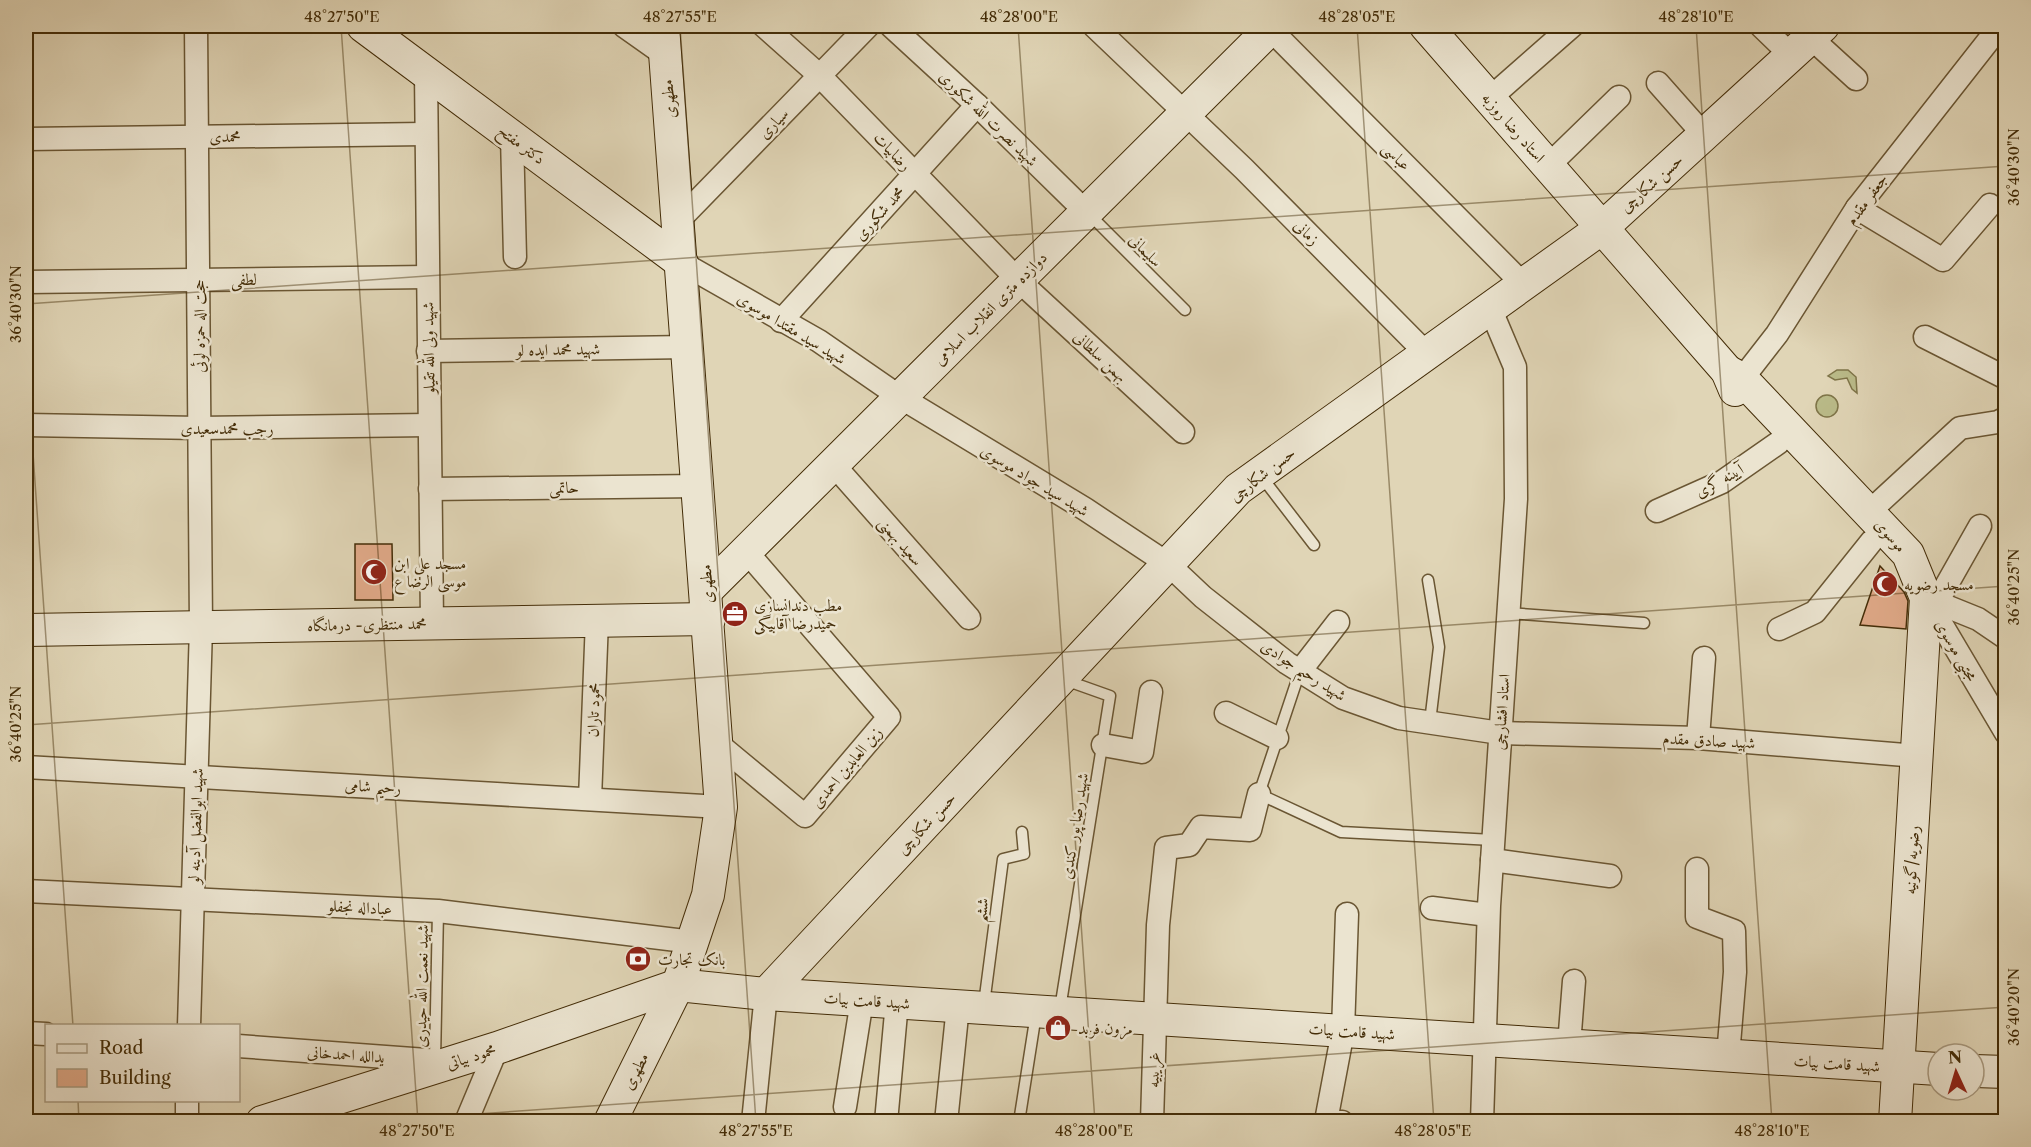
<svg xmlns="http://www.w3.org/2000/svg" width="2031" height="1147" font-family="'Libre Caslon Text',Amiri,serif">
<rect width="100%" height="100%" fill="#e0d5b6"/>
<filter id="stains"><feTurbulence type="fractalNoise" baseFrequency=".00333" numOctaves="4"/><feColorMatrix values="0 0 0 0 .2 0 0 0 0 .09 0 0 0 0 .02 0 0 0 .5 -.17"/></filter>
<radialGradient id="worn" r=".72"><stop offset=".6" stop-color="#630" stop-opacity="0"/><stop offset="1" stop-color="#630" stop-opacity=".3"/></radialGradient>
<g fill="#babb89" stroke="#7e7448" stroke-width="1.5">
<path d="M1837,370H1848L1856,377L1857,393L1852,389L1847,378L1835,380L1828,376Z"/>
<circle cx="1827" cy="406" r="11"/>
</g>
<g fill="#e1aa89" stroke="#432c07" stroke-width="1.5">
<path d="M355,544H392L393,600H355Z"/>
<path d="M1880,566L1904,592L1908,601L1906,629L1860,625Z"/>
</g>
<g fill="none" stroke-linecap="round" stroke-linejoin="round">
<g stroke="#6a5633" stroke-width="13">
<g id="lane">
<path d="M1089,214L1185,310"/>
<path d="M1261,476L1314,545"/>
<path d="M1428,580L1439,647L1430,722"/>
<path d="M1508,613L1644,623"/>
<path d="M1300,671L1259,794L1341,832L1493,840"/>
<path d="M984,1004L1003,859L1024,854L1022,832"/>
<path d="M1060,1009L1110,696L1065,680"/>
<path d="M435,1060L438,911"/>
<path d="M1019,1122L1036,1014"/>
</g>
</g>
<g stroke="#6a5633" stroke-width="25">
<g id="street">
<path d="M624,26L665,55"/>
<path d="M764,26L819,75L1018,280L1183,432"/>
<path d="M891,26L977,105L1086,212"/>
<path d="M1094,26L1244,169L1427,354"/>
<path d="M1761,26L1791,55"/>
<path d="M1270,29L1523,284"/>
<path d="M1810,37L1856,79"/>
<path d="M426,73L432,623"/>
<path d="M1658,83L1704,135"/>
<path d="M1489,99L1572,26"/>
<path d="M512,136L515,257"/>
<path d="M26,139L425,134"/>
<path d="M1548,166L1619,97"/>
<path d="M1857,208L1943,260L1990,205"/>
<path d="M678,221L868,26"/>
<path d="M682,263L819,341L900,397L1085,509L1168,564L1203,597L1287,663L1343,698L1399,718L1500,733L1698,738L1917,756"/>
<path d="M26,282L427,277"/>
<path d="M781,321L977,105"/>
<path d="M1925,337L2006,378"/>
<path d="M428,351L688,347"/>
<path d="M1742,379L1777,334L1857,208L2000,26"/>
<path d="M26,425L199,428L429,425"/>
<path d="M833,464L969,618"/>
<path d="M430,489L699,486"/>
<path d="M1657,511L1722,482L1778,443"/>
<path d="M1870,511L1960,428L1998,422L2006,418"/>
<path d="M1926,598L2006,733"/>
<path d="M1926,598L1978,619L2006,638"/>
<path d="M1937,602L1980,526"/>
<path d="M1779,629L1815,612L1871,542"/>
<path d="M1300,671L1338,622"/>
<path d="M1226,713L1277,738"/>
<path d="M1698,738L1704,658"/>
<path d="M717,743L805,816L889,717L746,551"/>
<path d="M1103,745L1142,752L1151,692"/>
<path d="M26,767L721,807"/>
<path d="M590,799L597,620"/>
<path d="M1492,860L1610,876"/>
<path d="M1697,869V917L1734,931L1735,972L1728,1056"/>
<path d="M26,891L438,911L693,942"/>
<path d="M1432,908L1488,915"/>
<path d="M189,1026L201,627L196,26"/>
<path d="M26,1033L46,1034"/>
<path d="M1569,1045L1574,981"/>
<path d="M238,1046L440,1061"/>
<path d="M845,1107L862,1000"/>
<path d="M187,1122V1100"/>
<path d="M466,1122L497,1048"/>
<path d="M753,1122L766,994"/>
<path d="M886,1122L897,1002"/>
<path d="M946,1122L958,1006"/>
<path d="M1152,1122L1158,925L1166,848L1189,845L1201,827L1250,830L1259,794"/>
<path d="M1342,1122L1326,1121L1343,1031L1347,914"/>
<path d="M1482,1122L1489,906L1516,499L1515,367L1490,308"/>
</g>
</g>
<g stroke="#432c07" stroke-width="34">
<g id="secondary">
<path d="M363,26L682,263"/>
<path d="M1426,26L1727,371L1735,390"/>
<path d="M1727,371L1742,379L1908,554L1926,598L1895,1122"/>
<path d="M707,590L1273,26"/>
<path d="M26,630L709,619"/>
<path d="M766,994L1238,489L1602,228L1823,26"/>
<path d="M1974,1071L2006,1072"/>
<path d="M262,1122L497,1048L678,985L766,994L1938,1069"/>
<path d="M610,1122L678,985L708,895L721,807L663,26"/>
</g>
</g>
<use href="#lane" stroke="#ebe4d0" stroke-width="10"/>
<use href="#street" stroke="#ebe4d0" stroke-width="22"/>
<use href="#secondary" stroke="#ebe4d0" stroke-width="32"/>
</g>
<path fill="none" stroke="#432c07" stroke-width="1.5" stroke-opacity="0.45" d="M341,26L418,1122M680,26L756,1122M1018,26L1095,1122M1357,26L1434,1122M1696,26L1772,1122M26,304L2006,166M26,353L73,1026M26,725L2006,586M78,1100L79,1122M363,1122L2006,1007"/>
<defs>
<g id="mosque-disc" transform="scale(1.35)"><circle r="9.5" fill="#8f2418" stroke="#ebe4d0"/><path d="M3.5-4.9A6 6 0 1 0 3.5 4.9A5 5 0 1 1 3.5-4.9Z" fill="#fff"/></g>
<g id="office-disc" transform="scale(1.35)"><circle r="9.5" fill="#8f2418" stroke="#ebe4d0"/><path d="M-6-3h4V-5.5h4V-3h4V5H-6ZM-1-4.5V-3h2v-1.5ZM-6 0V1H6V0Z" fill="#fff"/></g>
<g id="bank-disc" transform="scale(1.35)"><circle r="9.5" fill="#8f2418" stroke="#ebe4d0"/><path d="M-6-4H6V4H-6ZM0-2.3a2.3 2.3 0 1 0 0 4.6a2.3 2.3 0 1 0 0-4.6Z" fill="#fff"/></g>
<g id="shop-disc" transform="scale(1.35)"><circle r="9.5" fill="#8f2418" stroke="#ebe4d0"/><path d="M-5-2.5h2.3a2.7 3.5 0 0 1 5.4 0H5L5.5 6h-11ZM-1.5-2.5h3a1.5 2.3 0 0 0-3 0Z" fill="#fff"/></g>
</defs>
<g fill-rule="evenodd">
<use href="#mosque-disc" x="374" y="572"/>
<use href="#mosque-disc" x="1885" y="584"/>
<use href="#office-disc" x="735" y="614"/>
<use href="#bank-disc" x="638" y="959"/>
<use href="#shop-disc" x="1058" y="1028"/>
</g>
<g text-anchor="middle" stroke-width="5" stroke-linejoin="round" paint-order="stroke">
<g font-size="16" fill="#432c07" stroke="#ebe4d0">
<text transform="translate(668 99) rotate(-95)" y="6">مطهری</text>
<text transform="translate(989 118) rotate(44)" y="6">شهید نصرت الله شکوری</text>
<text transform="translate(773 123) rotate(-46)" y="6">سیاری</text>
<text transform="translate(1514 127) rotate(49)" y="6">استاد رضا روزبه</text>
<text transform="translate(225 136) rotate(-1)" y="6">محمدی</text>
<text transform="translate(522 144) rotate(37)" y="6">دکتر مفتح</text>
<text transform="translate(893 151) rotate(46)" y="6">رضابیات</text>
<text transform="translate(1397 156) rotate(45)" y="6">عباسی</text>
<text transform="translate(1651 183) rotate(-42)" y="6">حسن شکارچی</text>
<text transform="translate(1866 199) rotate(-54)" y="6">جعفر مقدم</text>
<text transform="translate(879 213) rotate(-48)" y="6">محمد شکوری</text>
<text transform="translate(1307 232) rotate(45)" y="6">زمانی</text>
<text transform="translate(1146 250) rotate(45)" y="6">سلیمانی</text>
<text transform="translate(244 279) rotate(-1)" y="6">لطفی</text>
<text transform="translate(990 308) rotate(-45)" y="6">دوازده متری انقلاب اسلامی</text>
<text transform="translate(199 326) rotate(-90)" y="6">حجت اله حمزه لوئی</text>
<text transform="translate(792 328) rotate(31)" y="6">شهید سید مقتدا موسوی</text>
<text transform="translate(428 348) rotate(-91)" y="6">شهید ولی الله تقیلو</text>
<text transform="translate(558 349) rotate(-1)" y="6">شهید محمد ایده لو</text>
<text transform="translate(1101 356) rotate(43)" y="6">بهمن سلطانی</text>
<text x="227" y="434">رجب محمدسعیدی</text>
<text transform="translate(1262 474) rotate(-38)" y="6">حسن شکارچی</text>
<text transform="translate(1035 480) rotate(31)" y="6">شهید سید جواد موسوی</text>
<text transform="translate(1719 480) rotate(-29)" y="6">آیینه گری</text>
<text transform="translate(564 487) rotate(-1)" y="6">حاتمی</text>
<text transform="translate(1891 535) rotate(49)" y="6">موسوی</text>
<text transform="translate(901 541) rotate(49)" y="6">سعید بهمنی</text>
<text transform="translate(706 584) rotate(-94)" y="6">مطهری</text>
<text transform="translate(367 624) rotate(-1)" y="6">محمد منتظری- درمانگاه</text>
<text transform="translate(1957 650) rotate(60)" y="6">مجتبی موسوی</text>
<text transform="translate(1304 670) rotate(33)" y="6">شهید رحیم جوادی</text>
<text transform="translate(593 710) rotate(-88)" y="6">محمود تاران</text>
<text transform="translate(1501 712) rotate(-86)" y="6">استاد افشارچی</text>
<text transform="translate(1709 740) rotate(3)" y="6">شهید صادق مقدم</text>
<text transform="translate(846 767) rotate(-50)" y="6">زین العابدین احمدی</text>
<text transform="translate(373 786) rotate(3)" y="6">رحیم شامی</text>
<text transform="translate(926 823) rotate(-47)" y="6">حسن شکارچی</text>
<text transform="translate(195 826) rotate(-88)" y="6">شهید ابوالفضل آدینه لو</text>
<text transform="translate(1074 826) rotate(-81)" y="6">شهید رضا پور کندی</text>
<text transform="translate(1911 860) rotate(-87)" y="6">رضویه/گونیه</text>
<text transform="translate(360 907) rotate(3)" y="6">عباداله نجفلو</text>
<text transform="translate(981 910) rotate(-82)" y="6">ششم</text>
<text transform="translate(421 986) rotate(-89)" y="6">شهید نعمت الله حیدری</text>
<text transform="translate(867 1000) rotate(4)" y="6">شهید قامت بیات</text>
<text transform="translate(1352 1031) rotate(4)" y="6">شهید قامت بیات</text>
<text transform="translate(346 1054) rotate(4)" y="6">یدالله احمدخانی</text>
<text transform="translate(471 1056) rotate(-17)" y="6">محمود بیاتی</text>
<text transform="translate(1837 1063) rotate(4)" y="6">شهید قامت بیات</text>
<text transform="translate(1153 1070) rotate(-88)" y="6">غریبیه</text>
<text transform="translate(635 1071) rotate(-63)" y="6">مطهری</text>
</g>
<g font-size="16" fill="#432c07" stroke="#ebe4d0" text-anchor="start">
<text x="394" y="569">مسجد علی ابن<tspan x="394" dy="18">موسی الرضا ع</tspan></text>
<text x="1904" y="590">مسجد رضویه</text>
<text x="754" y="611">مطب دندانسازی<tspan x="754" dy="18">حمیدرضا آقابیگی</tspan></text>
<text x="658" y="965">بانک تجارت</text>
<text x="1078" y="1034">مزون فربد</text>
</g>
</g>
<rect width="2031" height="1147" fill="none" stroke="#e0d5b6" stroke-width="66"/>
<rect x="45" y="1024" width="195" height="78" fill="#ebe4d0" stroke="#a89a80" stroke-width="1.5"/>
<rect x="57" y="1044" width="30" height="9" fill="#ebe4d0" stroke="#a89a80" stroke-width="1.5"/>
<text x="99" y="1054" font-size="18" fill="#432c07">Road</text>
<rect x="57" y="1069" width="30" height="18" fill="#e1aa89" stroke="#a89a80" stroke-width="1.5"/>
<text x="99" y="1084" font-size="18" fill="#432c07">Building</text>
<g transform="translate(1956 1072) rotate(356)"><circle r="28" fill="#ebe4d0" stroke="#a89a80" stroke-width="1.5"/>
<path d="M0-4.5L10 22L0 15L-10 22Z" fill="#8f2418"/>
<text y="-9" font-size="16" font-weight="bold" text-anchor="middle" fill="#432c07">N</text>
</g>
<rect x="33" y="33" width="1965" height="1081" fill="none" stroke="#432c07" stroke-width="2"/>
<g font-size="15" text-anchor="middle" fill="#432c07">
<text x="342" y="22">48°27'50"E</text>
<text x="680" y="22">48°27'55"E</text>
<text x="1019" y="22">48°28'00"E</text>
<text x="1357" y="22">48°28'05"E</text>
<text x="1696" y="22">48°28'10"E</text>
<text transform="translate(2014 167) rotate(-90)" y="5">36°40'30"N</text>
<text transform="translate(16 304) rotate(-90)" y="5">36°40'30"N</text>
<text transform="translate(2014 587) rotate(-90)" y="5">36°40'25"N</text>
<text transform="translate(16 724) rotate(-90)" y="5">36°40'25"N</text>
<text transform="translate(2014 1007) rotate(-90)" y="5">36°40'20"N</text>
<text x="417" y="1136">48°27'50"E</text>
<text x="756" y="1136">48°27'55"E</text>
<text x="1094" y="1136">48°28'00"E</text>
<text x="1433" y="1136">48°28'05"E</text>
<text x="1772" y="1136">48°28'10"E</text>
</g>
<rect width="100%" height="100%" filter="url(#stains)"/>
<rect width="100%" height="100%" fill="url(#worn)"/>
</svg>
